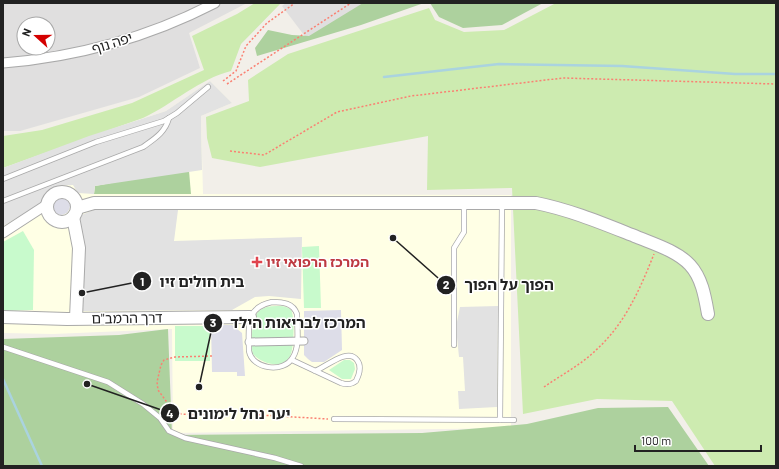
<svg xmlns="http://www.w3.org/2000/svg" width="779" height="469" font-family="Barlow,'Noto Sans Hebrew',sans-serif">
<rect width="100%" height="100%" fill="#f2efe9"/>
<g fill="#e0dfdf" fill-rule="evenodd">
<path d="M3,3H247L189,33L200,68L139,97L20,131H3ZM24,24H48V48H24Z"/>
<path d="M286,3H364L307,39L282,6Z"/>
</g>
<path fill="#ffffe5" d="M210,81L232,103L201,116L203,194L511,195V428L173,433L172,329L53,334L3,333V168L97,133L166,111Z"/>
<g fill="#cdebb0">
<path d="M255,3H281L241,44L231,71C199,79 173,104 143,118L3,168V136L42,130L132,103L204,70L192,36L237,14Z"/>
<path d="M556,3H776V466H715L672,401L597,399L523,414L512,188L427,190L428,136L260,167L212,158L207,138L206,117L249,101L248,80L288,54L429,8L435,20L464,32L504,30Z"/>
</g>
<g fill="#add19e">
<path d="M363,3H424L361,25L257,56L255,48L268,30L292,35L309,36Z"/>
<path d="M430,3H543L502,25L463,28L439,17Z"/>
<path d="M189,171L191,194H94L95,186L143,177Z"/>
<path d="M168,329L172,435L422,433L527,424L598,408L668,407L709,466H3V339L119,335Z"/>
</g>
<g fill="#c8facc">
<path d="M23,231L34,250L33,310L3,311V242Z"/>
<path d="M319,246L321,308H304L302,247Z"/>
<path d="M280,306C284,306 288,307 291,310C295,315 294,350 290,356C282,370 262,364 253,354C251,348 252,341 252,335C253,314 257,305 280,306Z"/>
<rect x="175" y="326" width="35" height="35"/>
<path d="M344,360H350L354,363L355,369L351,379H342L329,370Z"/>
</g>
<g fill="#e2e2e2">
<path d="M210,81L232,103L201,116L202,170L95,186L94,194L78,193L73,185L56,186L43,197L41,204L3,226V168L89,136L166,111Z"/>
<path d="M96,209L178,210L174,241L302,237L301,299L269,296L255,297L232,310L82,311L84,250L79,216Z"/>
<path d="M498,306L497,407L459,409L458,391H465L463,357H459L456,327L460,307Z"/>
</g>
<g fill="#dddde8">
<circle cx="61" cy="206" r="9"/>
<path d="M341,310L342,350L324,362H312L308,359L304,355V311Z"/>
<path d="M211,325H232L242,333L245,376H237V372H212Z"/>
</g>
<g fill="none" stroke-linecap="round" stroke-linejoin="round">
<g stroke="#aad3df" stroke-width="2.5">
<path d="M384,77L499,64L622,66L735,74H776"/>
<path d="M3,379L42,466"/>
</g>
<g stroke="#a9a9a9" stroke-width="6">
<g id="service">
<path d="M3,179L96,142L164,121L177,113L208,87"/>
<path d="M3,201L143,147C154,139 165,133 169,118"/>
<path d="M272,302C283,302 293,303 297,314C297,327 300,346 293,357C284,374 252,369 249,351C249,328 244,308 272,302Z"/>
<path d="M454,345V248L464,232V204"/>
<path d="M3,347L108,382L143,404L160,418L169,431L185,438L275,458L301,466"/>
<path d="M292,360L341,383C347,385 351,385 356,381C359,375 362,366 357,360C348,347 326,367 315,371"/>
<path d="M334,419L514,420"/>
<path d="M500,420L502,204"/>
</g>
</g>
<g stroke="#a9a9a9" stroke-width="9">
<path id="pedestrian" d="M249,342L304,341"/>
</g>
<g stroke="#a9a9a9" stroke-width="11">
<g id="minor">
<path d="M3,63C77,57 149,37 215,3"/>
<path d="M3,233L46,205"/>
</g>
</g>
<g stroke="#a9a9a9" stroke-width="14">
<g id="tertiary">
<circle cx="62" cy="207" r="15"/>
<path d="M77,208L94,203H536C571,210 604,224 637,237C654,244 677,251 690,265C702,278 705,297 708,314"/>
<path d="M73,217L79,248L76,318"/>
<path d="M3,317L67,319L250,317"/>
</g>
</g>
<g stroke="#fa8072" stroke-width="1.5" stroke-dasharray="2 2" stroke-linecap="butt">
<path d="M223,81L236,71L246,46L267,23L295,3"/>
<path d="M227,84L351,3"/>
<path d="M230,151L264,155L337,112L411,96L563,78L776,84"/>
<path d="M212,356L175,357L164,360L161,365L157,382L158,390L169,405L181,414L201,415L244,410L260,415L328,419"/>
<path d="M544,387C561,375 581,365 596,350C625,324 640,289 654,254"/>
</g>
<use href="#service" stroke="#fff" stroke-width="4.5"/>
<use href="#pedestrian" stroke="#fff" stroke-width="7"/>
<use href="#minor" stroke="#fff" stroke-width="9"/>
<use href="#tertiary" stroke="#fff" stroke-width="12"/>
</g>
<path fill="#e0444e" stroke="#fff" stroke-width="1.5" d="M255 256h4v4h4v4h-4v4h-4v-4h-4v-4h4z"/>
<g text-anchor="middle" stroke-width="3" stroke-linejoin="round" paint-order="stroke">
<g font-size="14" fill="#222" stroke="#fff">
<text transform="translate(112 43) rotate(-17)" y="5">יפה נוף</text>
<text transform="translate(127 318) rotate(-1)" y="5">דרך הרמב"ם</text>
</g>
<g font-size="14" font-weight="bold" fill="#be3a42" stroke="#fff" text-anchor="start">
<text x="266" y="267">המרכז הרפואי זיו</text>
</g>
</g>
<path fill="none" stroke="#222" stroke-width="1.5" d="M82 293L142 281M393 238L446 285M199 387L213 323M87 384L170 413"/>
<g fill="#222" stroke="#fff" stroke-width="1.5">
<circle cx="82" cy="293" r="4"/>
<circle cx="393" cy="238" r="4"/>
<circle cx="199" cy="387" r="4"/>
<circle cx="87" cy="384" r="4"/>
<circle cx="142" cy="281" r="10"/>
<circle cx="446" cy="285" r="10"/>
<circle cx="213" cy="323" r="10"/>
<circle cx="170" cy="413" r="10"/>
</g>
<g font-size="12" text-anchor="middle" font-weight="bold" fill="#fff">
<text x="142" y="286">1</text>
<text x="446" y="289">2</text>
<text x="213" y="327">3</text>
<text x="170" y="418">4</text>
</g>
<g font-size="15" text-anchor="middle" font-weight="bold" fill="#222" stroke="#fff" stroke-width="3" stroke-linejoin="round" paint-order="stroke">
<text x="202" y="287">בית חולים זיו</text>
<text x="509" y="290">הפוך על הפוך</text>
<text x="298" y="328">המרכז לבריאות הילד</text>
<text x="239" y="419">יער נחל לימונים</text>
</g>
<rect width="779" height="469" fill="none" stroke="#222222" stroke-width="8"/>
<g transform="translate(36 36) rotate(291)"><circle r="19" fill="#ffffff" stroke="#a7a7a7"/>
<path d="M0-3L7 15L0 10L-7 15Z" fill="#d40000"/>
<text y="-6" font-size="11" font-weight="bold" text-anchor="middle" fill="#222222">N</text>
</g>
<path d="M635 445v6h126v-6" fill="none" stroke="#222222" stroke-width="2"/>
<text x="641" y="445" font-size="12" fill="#222222" stroke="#ffffff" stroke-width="3" paint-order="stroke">100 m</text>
</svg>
